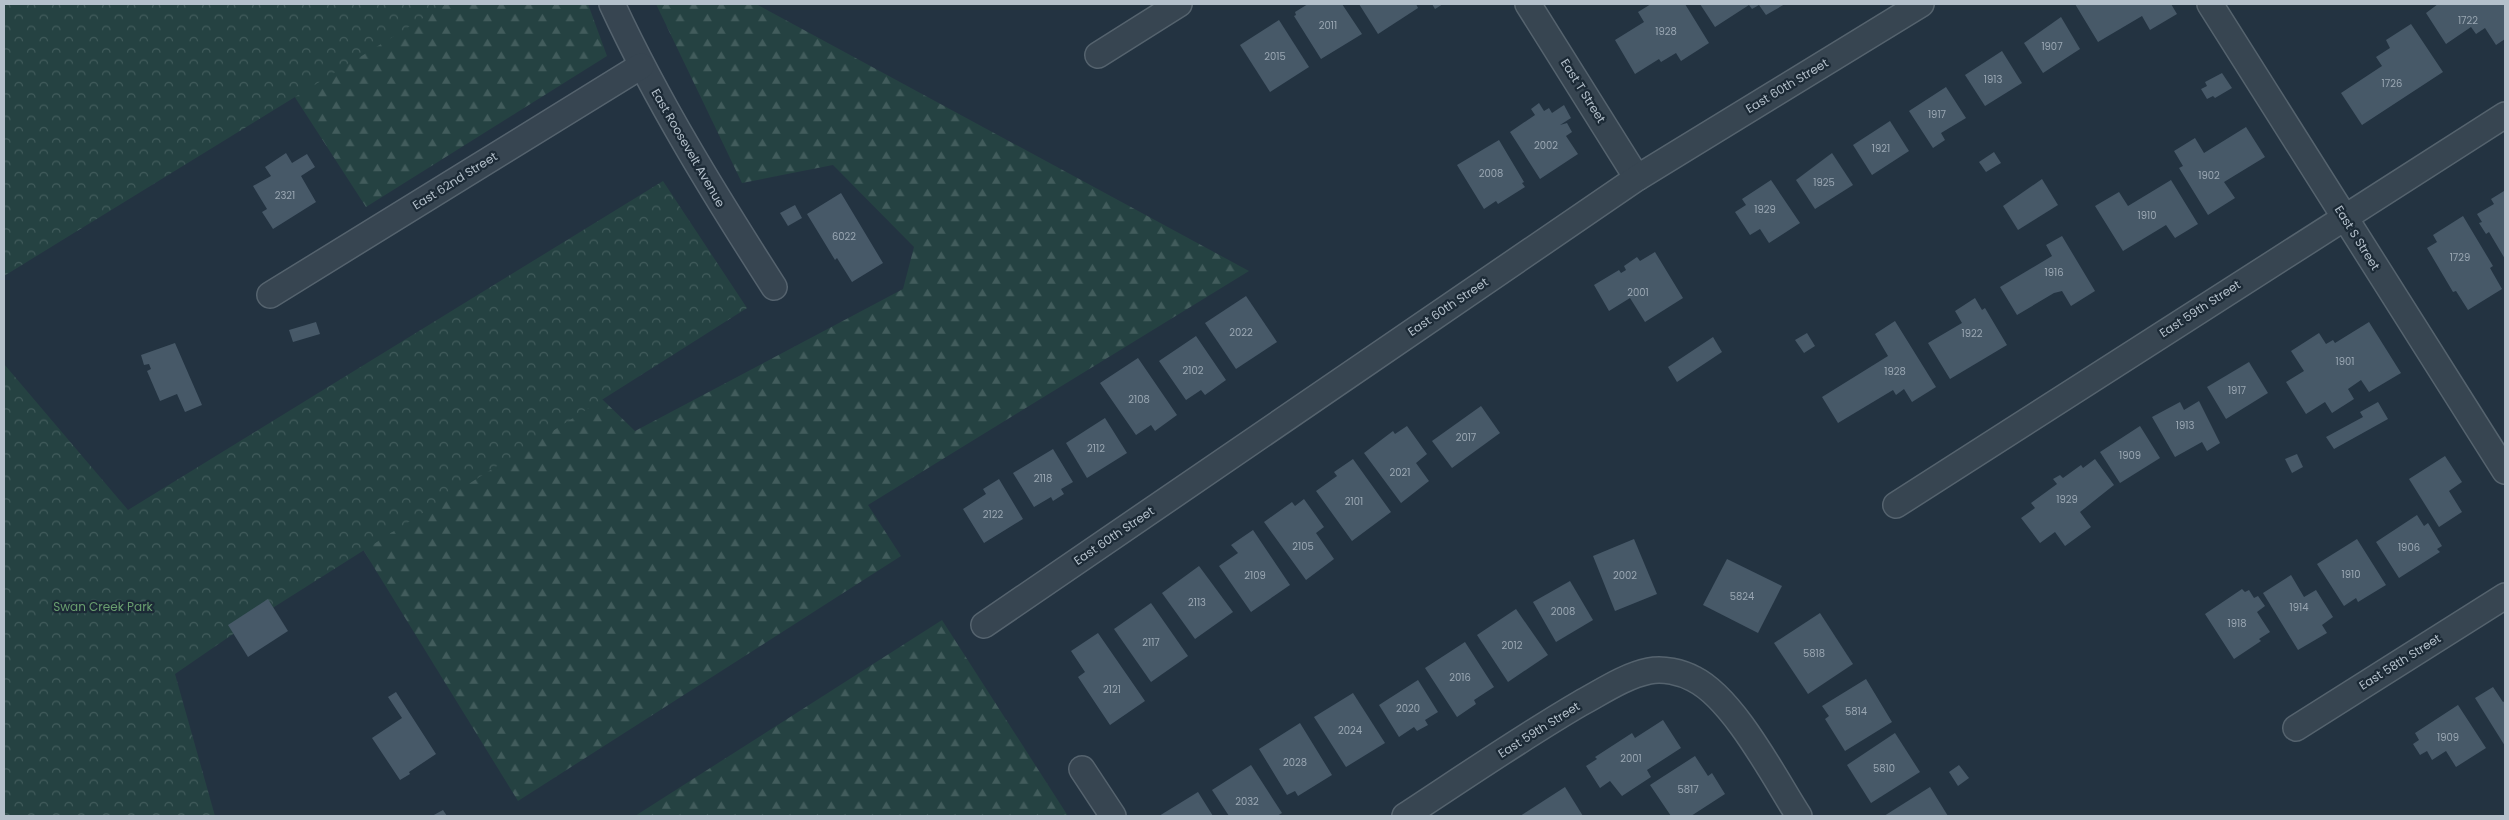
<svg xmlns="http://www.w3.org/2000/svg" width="2509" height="820" font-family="Poppins,sans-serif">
<defs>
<pattern id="forest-firs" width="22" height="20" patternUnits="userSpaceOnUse" patternTransform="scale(1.25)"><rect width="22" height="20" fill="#254242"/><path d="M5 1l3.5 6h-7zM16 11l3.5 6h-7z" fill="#425c5c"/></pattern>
<pattern id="park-crowns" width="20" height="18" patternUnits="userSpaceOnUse" patternTransform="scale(1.25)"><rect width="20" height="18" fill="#254242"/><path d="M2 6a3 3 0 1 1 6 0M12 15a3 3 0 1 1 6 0" fill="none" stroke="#425c5c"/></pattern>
</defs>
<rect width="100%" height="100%" fill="#233341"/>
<g fill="url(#forest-firs)">
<path d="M4,4H588L607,56L366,207L285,82Z"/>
<path d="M656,4H756L1249,271L868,505L901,556L518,801L338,509L570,368L635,431L903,289L914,247L833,165L742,183Z"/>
<path d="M942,620L1068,816H635Z"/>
</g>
<g fill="url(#park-crowns)">
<path d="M4,4H446L4,276Z"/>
<path d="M663,181L747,308L252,621L175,674L215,816H4V364L128,510Z"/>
</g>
<g fill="#475968">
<path d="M1308,4H1342L1362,34L1321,59L1294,16L1296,15L1295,12Z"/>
<path d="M1359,4H1416L1418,8L1378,34Z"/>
<path d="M1432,4H1443L1435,9Z"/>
<path d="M1651,4H1685L1709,43L1681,61L1676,53L1661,62L1659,59L1635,74L1615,40L1644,22L1638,12Z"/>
<path d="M1700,4H1785L1766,15L1759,5L1752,9L1749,5L1715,27Z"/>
<path d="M2075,4H2171L2177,14L2150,30L2142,16L2098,42Z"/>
<path d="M2438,4H2505V39L2496,45L2485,28L2476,34L2471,27L2446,44L2426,13Z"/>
<path d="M2061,17L2080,49L2043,73L2024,43Z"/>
<path d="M1279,20L1309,67L1270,92L1240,45Z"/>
<path d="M2411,24L2443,72L2362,125L2341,93L2382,66L2376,57L2390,48L2386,40Z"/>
<path d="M2002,51L2022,83L1985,106L1965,75Z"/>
<path d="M2222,73L2232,88L2215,98L2213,96L2207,99L2201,89L2207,86L2205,82Z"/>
<path d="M1946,87L1966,118L1941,133L1945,140L1933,148L1909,111Z"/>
<path d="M1539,103L1544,111L1549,108L1552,113L1564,105L1571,118L1560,125L1567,123L1572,132L1566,136L1578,154L1540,179L1510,132L1535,115L1531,109Z"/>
<path d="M1890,121L1909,151L1872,175L1853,145Z"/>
<path d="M2246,127L2265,157L2224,182L2235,198L2208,215L2179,168L2183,166L2174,151L2195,138L2204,153Z"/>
<path d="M1499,140L1524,182L1522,183L1525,187L1498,204L1496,201L1484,209L1457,165Z"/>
<path d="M1994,152L2001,163L1986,172L1979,162Z"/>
<path d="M286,153L292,163L307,154L315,167L301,176L316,202L273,229L262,212L267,209L253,186L271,176L265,167Z"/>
<path d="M1832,153L1853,185L1815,209L1796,180Z"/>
<path d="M2042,179L2058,205L2018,230L2003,206Z"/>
<path d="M1771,180L1800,223L1769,243L1760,229L1750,235L1735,212L1746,205L1742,199Z"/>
<path d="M2171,180L2198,224L2175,238L2166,225L2123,251L2095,206L2119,192L2128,206Z"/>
<path d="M2504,191L2505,193V259L2489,232L2486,234L2479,223L2482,222L2477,214L2494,204L2491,199Z"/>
<path d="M841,193L883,263L852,282L837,258L835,260L807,214Z"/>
<path d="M795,205L802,218L788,226L780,213Z"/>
<path d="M2463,216L2493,266L2490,268L2502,289L2468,310L2456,291L2453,292L2427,248L2437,242L2433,235Z"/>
<path d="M2062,236L2095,291L2071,306L2062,291L2054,293L2017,315L2000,287L2052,256L2046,245Z"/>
<path d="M1655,252L1683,298L1645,322L1630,298L1609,311L1594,285L1619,270L1621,273L1626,270L1624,266L1637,257L1640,261Z"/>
<path d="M1246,296L1277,342L1236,369L1205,323Z"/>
<path d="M1975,298L1982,310L1985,308L2007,345L1950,379L1928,343L1962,323L1955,311Z"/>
<path d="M1895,321L1936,387L1912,402L1904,389L1896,395L1893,390L1838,423L1822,397L1888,356L1875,334Z"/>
<path d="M316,322L320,334L293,342L289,330Z"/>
<path d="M2369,322L2401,373L2369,392L2361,380L2348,389L2354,399L2332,413L2325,402L2306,414L2286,382L2304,371L2291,351L2319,333L2326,344L2333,340L2335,343Z"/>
<path d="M1807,333L1815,346L1804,353L1795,340Z"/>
<path d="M1196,336L1226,380L1205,395L1201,390L1186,400L1159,361Z"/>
<path d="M1713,337L1722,352L1677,382L1668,367Z"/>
<path d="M175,343L202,405L185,412L177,394L160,401L147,371L151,369L149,364L144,365L141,355Z"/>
<path d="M1138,358L1177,415L1155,431L1151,425L1136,435L1100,383Z"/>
<path d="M2249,362L2268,393L2226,419L2207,387Z"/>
<path d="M2199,401L2220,443L2207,451L2202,442L2175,457L2152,417L2180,402L2184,410Z"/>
<path d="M2378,402L2388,419L2334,449L2326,437L2363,417L2360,412Z"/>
<path d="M1481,406L1500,433L1452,468L1432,441Z"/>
<path d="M1105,418L1127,453L1087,478L1066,443Z"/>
<path d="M1407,426L1427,454L1416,463L1429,481L1401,503L1364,453L1393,431L1395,434Z"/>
<path d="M2140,426L2160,458L2120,483L2100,452Z"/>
<path d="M1053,449L1073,482L1061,489L1064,494L1053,501L1051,497L1034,507L1013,473Z"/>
<path d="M2297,454L2303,467L2292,473L2285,459Z"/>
<path d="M2445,456L2462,482L2449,491L2462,512L2439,527L2409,479Z"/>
<path d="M1353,459L1391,512L1352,541L1316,491L1337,476L1334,472Z"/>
<path d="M2095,459L2114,485L2080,512L2091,527L2065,546L2055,532L2040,543L2021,518L2035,508L2031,503L2057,484L2053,479L2060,475L2063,478L2081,465L2083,468Z"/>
<path d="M999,479L1023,519L984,543L963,509L986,494L983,489Z"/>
<path d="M1304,499L1324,527L1316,533L1334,559L1306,580L1264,522L1292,502L1295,506Z"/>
<path d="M2417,515L2424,526L2428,523L2442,546L2437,549L2440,552L2399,578L2376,542Z"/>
<path d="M1253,530L1290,585L1251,612L1219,566L1238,553L1231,545Z"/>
<path d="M1634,539L1657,594L1615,611L1593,556Z"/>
<path d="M2357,539L2386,585L2358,602L2356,598L2344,606L2317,564Z"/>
<path d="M1727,559L1782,586L1758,633L1703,605Z"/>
<path d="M1199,566L1233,612L1195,639L1162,593Z"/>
<path d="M2291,575L2304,597L2316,590L2333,617L2322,625L2327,633L2298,650L2263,593Z"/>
<path d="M1570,581L1593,620L1556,642L1533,602Z"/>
<path d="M2242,589L2245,592L2249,590L2254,598L2258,596L2265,606L2257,612L2270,632L2259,639L2261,641L2234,659L2205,614Z"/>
<path d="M268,599L288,631L248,657L228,625Z"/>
<path d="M1151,603L1188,656L1151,682L1114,629Z"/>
<path d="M1516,609L1548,655L1508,682L1477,635Z"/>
<path d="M1820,613L1853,664L1808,694L1774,643Z"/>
<path d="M1098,633L1145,701L1110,725L1078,677L1085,672L1071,651Z"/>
<path d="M1465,642L1494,687L1474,700L1476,704L1457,717L1425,668Z"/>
<path d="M1866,679L1892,722L1845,751L1825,719L1829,716L1822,706Z"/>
<path d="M1418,680L1438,712L1425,720L1428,725L1417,731L1414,727L1399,737L1379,705Z"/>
<path d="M2493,687L2503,702L2505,701V746L2475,698Z"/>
<path d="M396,692L436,754L409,772L410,774L400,780L372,738L402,718L388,697Z"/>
<path d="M1353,693L1385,743L1346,767L1314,717Z"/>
<path d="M2458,705L2486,748L2456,767L2446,751L2432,760L2427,751L2420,755L2413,744L2419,740L2415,733Z"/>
<path d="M1663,720L1681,748L1647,770L1651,777L1622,796L1610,781L1600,788L1586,766L1597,759L1595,757L1632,733L1635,738Z"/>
<path d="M1300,723L1332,775L1298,796L1295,791L1287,795L1259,749Z"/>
<path d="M1895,733L1920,772L1871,803L1847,765Z"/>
<path d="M1695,756L1708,776L1712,773L1725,794L1691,816H1671L1650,785Z"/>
<path d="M1251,765L1282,813L1277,816H1229L1212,790Z"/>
<path d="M1959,765L1969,778L1958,786L1949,772Z"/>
<path d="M1565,787L1583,816H1520Z"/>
<path d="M1930,787L1948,816H1884Z"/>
<path d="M1198,792L1213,816H1159Z"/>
<path d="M443,810L447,816H432Z"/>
</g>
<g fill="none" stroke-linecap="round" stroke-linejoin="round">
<g stroke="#55636e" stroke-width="28">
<g id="minor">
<path d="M612,4C658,103 715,195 774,287"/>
<path d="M1528,4L1637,178"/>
<path d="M2210,4L2505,471"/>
<path d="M1098,55L1179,4"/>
<path d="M270,295L641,66"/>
<path d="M1896,505L2505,115"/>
<path d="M984,625L1637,178L1921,4"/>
<path d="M2296,728L2505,596"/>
<path d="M1082,769L1113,816"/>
<path d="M1405,816C1463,778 1521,738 1581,703C1603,691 1625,676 1649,671C1663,668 1681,672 1694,679C1734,699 1774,777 1799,816"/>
</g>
</g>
<use href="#minor" stroke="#374551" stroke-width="25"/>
</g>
<g text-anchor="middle" stroke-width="4.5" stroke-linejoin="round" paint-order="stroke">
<g font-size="10" fill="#99a6b2">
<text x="2468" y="24">1722</text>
<text x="1328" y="29">2011</text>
<text x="1666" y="35">1928</text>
<text x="2052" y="50">1907</text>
<text x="1275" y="60">2015</text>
<text x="1993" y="83">1913</text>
<text x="2392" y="87">1726</text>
<text x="1937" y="118">1917</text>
<text x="1546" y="149">2002</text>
<text x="1881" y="152">1921</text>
<text x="1491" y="177">2008</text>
<text x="2209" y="179">1902</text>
<text x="1824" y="186">1925</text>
<text x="285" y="199">2321</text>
<text x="1765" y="213">1929</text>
<text x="2147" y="219">1910</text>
<text x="844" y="240">6022</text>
<text x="2460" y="261">1729</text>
<text x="2054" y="276">1916</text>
<text x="1638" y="296">2001</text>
<text x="1241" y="336">2022</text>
<text x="1972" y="337">1922</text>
<text x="2345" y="365">1901</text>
<text x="1193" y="374">2102</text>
<text x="1895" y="375">1928</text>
<text x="2237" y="394">1917</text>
<text x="1139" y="403">2108</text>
<text x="2185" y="429">1913</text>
<text x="1466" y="441">2017</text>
<text x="1096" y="452">2112</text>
<text x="2130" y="459">1909</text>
<text x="1400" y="476">2021</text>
<text x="1043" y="482">2118</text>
<text x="2067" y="503">1929</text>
<text x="1354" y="505">2101</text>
<text x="993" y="518">2122</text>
<text x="1303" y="550">2105</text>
<text x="2409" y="551">1906</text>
<text x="2351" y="578">1910</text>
<text x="1255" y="579">2109</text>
<text x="1625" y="579">2002</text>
<text x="1742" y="600">5824</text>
<text x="1197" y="606">2113</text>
<text x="2299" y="611">1914</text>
<text x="1563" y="615">2008</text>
<text x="2237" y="627">1918</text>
<text x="1151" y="646">2117</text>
<text x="1512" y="649">2012</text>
<text x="1814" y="657">5818</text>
<text x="1460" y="681">2016</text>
<text x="1112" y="693">2121</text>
<text x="1408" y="712">2020</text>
<text x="1856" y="715">5814</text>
<text x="1350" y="734">2024</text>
<text x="2448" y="741">1909</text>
<text x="1631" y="762">2001</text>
<text x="1295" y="766">2028</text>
<text x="1884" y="772">5810</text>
<text x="1688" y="793">5817</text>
<text x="1247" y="805">2032</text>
</g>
<g font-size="12" fill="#b4c0cb" stroke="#1c2a36">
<text transform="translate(1787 86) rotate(-31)" y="4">East 60th Street</text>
<text transform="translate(1583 91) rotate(58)" y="4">East T Street</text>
<text transform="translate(688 148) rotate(60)" y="4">East Roosevelt Avenue</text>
<text transform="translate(455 181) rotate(-32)" y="4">East 62nd Street</text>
<text transform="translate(2357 238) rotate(58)" y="4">East S Street</text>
<text transform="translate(1448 307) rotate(-34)" y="4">East 60th Street</text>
<text transform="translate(2200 309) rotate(-33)" y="4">East 59th Street</text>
<text transform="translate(1114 536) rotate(-34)" y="4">East 60th Street</text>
<text transform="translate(2400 662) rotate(-32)" y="4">East 58th Street</text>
<text transform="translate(1539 730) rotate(-32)" y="4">East 59th Street</text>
</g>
<g font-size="12" fill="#699e6f" stroke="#1c2a36">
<text x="103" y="611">Swan Creek Park</text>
</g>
</g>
<rect width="2509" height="820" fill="none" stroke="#b4c0cb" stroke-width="10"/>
</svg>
